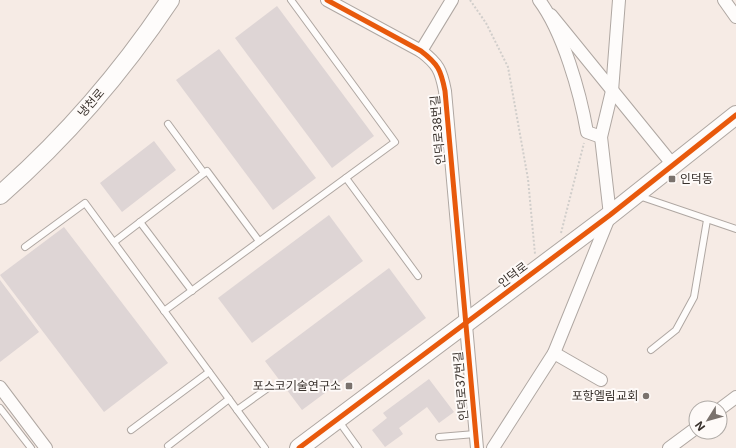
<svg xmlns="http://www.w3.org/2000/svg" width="736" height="448" font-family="Inter,'Noto Sans KR',sans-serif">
<rect width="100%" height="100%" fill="#f6ebe5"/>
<g fill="#ded5d5">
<path d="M277,6L374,136L332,168L235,38Z"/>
<path d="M219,49L316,178L273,210L176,80Z"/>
<path d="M154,141L176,170L122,212L100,183Z"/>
<path d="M329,215L363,261L252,343L218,298Z"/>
<path d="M64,227L168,363L104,412L0,275Z"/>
<path d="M389,268L426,318L302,410L265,361Z"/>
<path d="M0,280L39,332L0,362Z"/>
<path d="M429,379L454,412L439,423L427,407L399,428L403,434L385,447L372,430L387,418L383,413Z"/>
</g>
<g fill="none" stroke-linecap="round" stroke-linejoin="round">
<g stroke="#afa7a2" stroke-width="8">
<g id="lane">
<path d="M168,124L204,173"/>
<path d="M346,178L418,276"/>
<path d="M639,196L736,229"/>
<path d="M140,222L192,291"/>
<path d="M114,242L207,171L259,241"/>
<path d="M25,247L85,203L265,448"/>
<path d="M164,311L395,142L291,0"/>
<path d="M651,350L676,330L694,297L707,220"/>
<path d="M0,408L31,448"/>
<path d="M237,410L268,388"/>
<path d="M338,420L358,448"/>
<path d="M131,430L209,372"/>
<path d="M439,437L475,434"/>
<path d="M168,446L229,399"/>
</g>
</g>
<g stroke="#afa7a2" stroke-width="14">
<g id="street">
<path d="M327,0L421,51C438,64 441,70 445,91L477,448"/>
<path d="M539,0C563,32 580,92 587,132L601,137"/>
<path d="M724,0L736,17"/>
<path d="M551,15L673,165"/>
<path d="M421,51L452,0"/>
<path d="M554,353L601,380"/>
<path d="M0,387L46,448"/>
<path d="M720,409L736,397"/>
<path d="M493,448L554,353L610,215L601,137L612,91L619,0"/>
<path d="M669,448L696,428"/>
</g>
</g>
<g stroke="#afa7a2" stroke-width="20">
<g id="secondary">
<path d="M0,195C65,138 122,72 170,0"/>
<path d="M299,448L610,215L736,115"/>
</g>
</g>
<g stroke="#d1cecb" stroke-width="2" stroke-dasharray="2 2" stroke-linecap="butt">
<path d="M470,0L486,23L508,67L528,179L535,254"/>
<path d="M561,233L584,143"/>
</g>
<use href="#lane" stroke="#fefcfb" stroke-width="6"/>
<use href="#street" stroke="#fefcfb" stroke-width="12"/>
<use href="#secondary" stroke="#fefcfb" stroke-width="18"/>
<g stroke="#fefaf8" stroke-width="8">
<g id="cycleway">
<path d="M327,0L421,51C438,64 441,70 445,91L477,448"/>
<path d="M299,448L610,215L736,115"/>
</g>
</g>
<use href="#cycleway" stroke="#e8590c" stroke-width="5"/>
</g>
<g fill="#7a726d" stroke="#fefaf8" stroke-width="1.5">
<rect x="668" y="175" width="8" height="8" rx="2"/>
<rect x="345" y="382" width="8" height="8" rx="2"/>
<circle cx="646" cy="396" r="4"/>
</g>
<g text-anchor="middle" stroke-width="4" stroke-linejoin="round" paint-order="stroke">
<g font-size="12" fill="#38312c" stroke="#fefaf8">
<text transform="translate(91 103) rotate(-49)" y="4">냉천로</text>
<text transform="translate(438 130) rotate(-95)" y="4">인덕로38번길</text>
<text transform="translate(513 275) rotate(-37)" y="4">인덕로</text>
<text transform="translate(461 386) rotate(-95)" y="4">인덕로37번길</text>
</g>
<g font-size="12" fill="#38312c" stroke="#fefaf8" text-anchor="end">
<text x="680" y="183" text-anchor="start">인덕동</text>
<text x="341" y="390">포스코기술연구소</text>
<text x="638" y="400">포항엘림교회</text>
</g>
</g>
<g transform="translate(708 420) rotate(233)"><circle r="19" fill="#fefaf8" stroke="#afaaa6"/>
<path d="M0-3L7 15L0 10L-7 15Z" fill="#7a726d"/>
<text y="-6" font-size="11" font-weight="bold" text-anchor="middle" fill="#38312c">N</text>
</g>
</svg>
